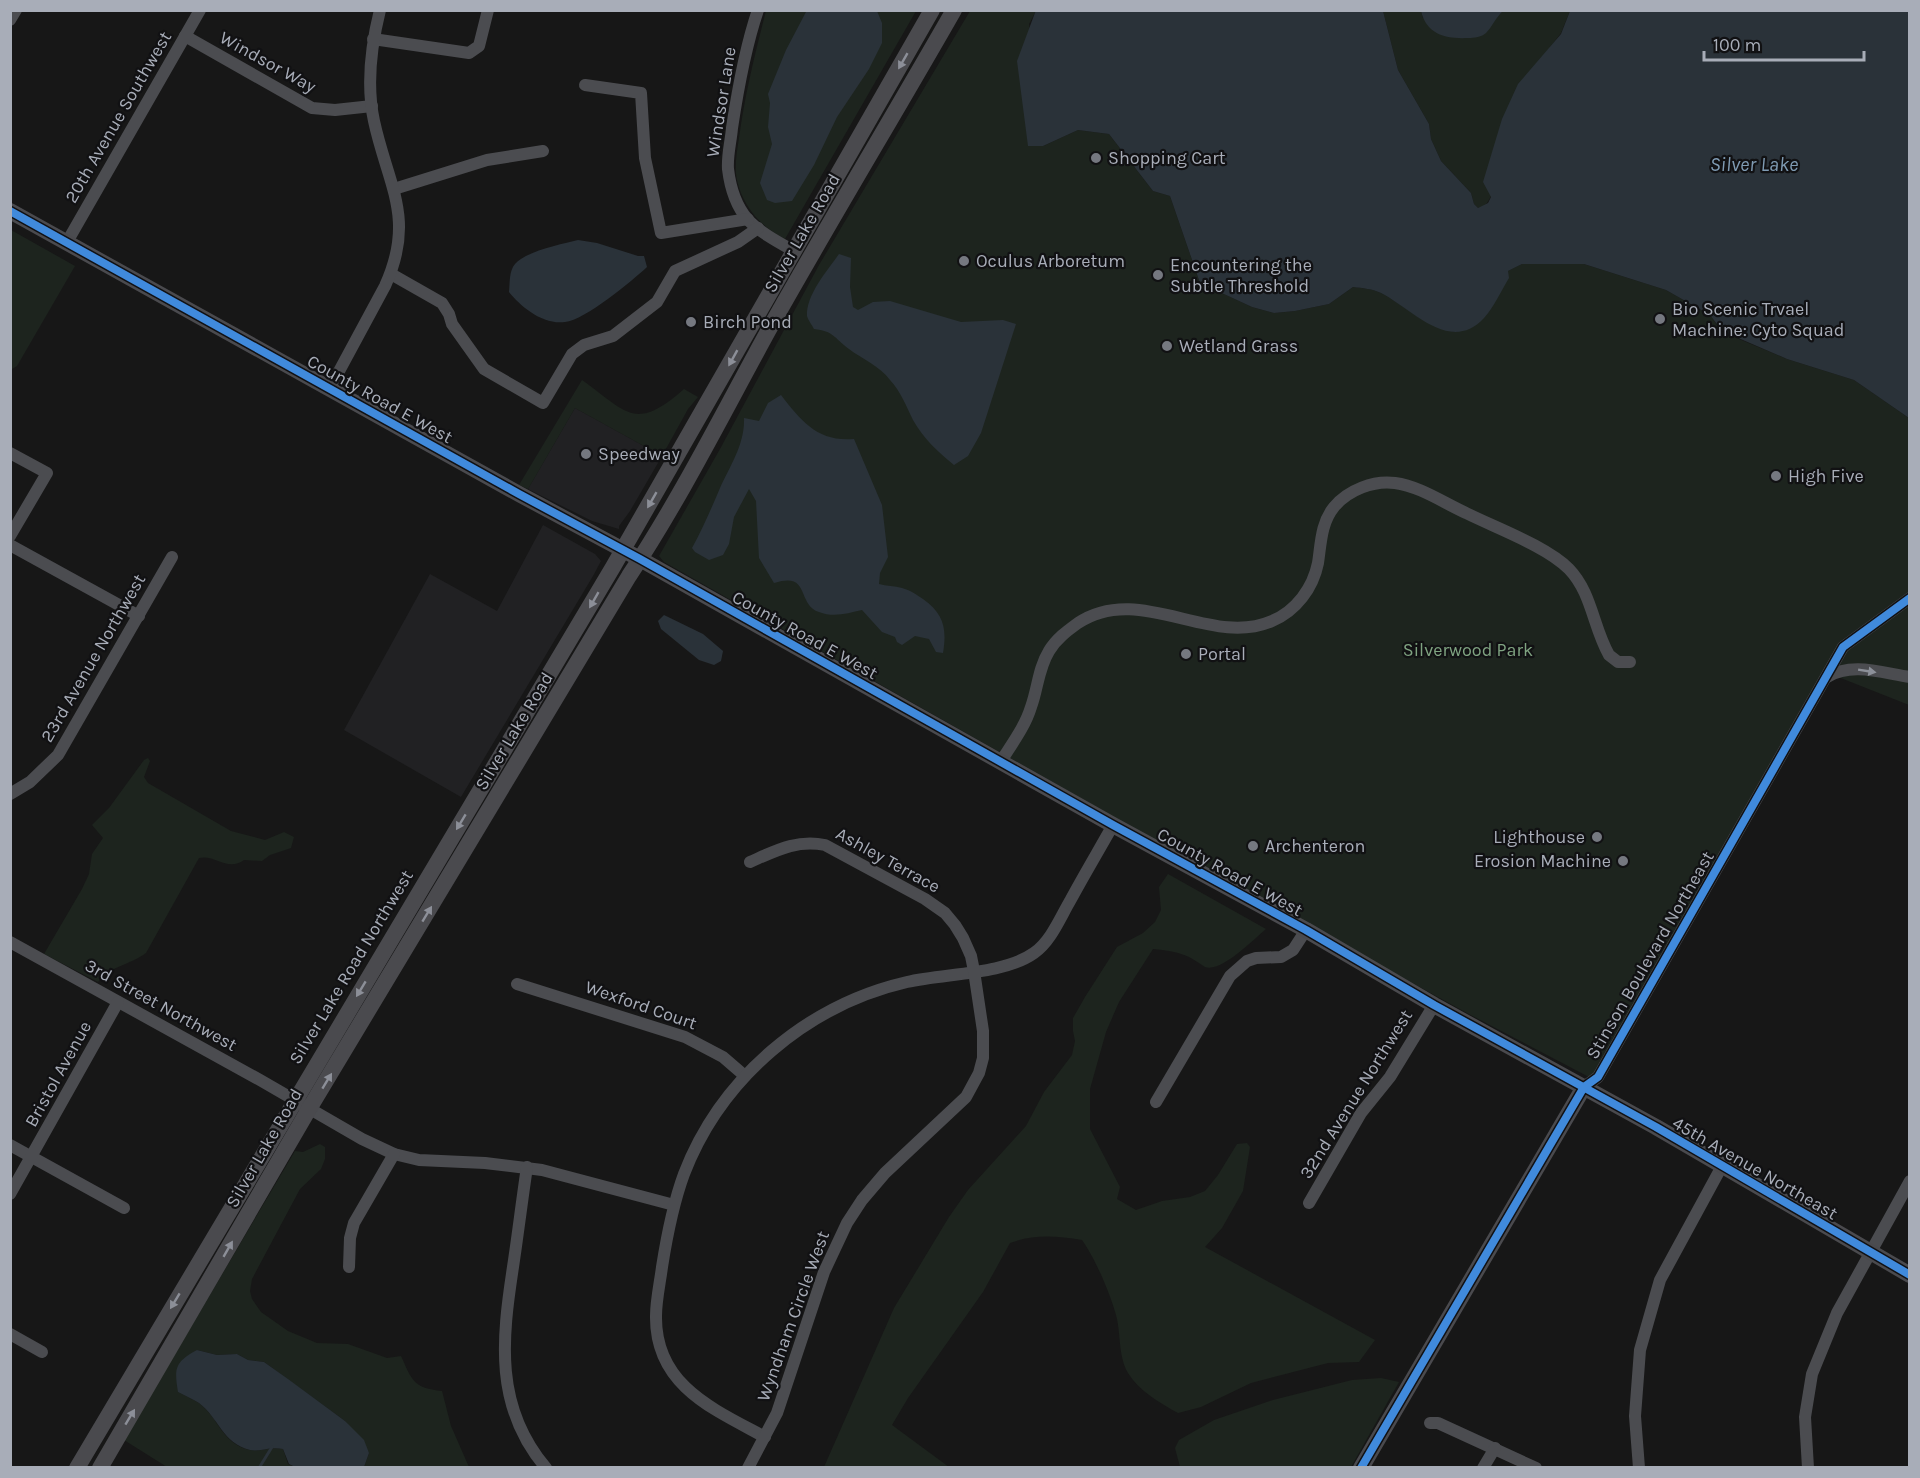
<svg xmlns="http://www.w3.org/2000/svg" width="1920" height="1478" font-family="Karla,sans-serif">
<rect width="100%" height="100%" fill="#171717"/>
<g fill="#212123">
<path d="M575,408L662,456L630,511L619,526V529L592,521L528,489Z"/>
<path d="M543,525L595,554L601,561L593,576L461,797L344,730L430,574L497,611Z"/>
</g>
<g fill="#1d241e">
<path d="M766,11H916L785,239C761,227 743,207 737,180C734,167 737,151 739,138C745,94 755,53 766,11Z"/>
<path d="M970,11H1036L1029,24L1043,146L1078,130L1109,134L1153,191L1170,196L1200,283L1252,307L1274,313L1295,311L1329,304L1353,287C1362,288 1373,289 1381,293C1410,308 1422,326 1457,332L1508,271L1522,264H1584L1666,290L1710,315L1722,332L1787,359L1854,380L1909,418V705L1823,671L1594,1073L1589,1077L1467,1013L1243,890L664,562L659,556L720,449L819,265Z"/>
<path d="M1383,11H1421L1423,18L1498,16L1503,11H1570L1561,33L1545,54L1491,196C1488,202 1485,207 1478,208L1474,204L1471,193L1441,161L1431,139L1429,124L1398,70Z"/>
<path d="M11,230L75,266L17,366L12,369H10Z"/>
<path d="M582,380C628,413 635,432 684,389L698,397L688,409L662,456L575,408L528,489L519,485Z"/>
<path d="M148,758L150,761L144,777L148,783L231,831L265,840L284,832L294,837L291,848L270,855L262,861L244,860C228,872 215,854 199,858L146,953C128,966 114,964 98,982L44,954L82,889L89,874L92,854L103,838L92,825L109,808L144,760Z"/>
<path d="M1168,874L1266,929C1254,939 1221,973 1205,967C1200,964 1195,960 1189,957C1178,952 1166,950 1153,949L1119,1002L1106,1032L1090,1089V1129L1120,1187L1117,1199L1136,1210L1162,1201L1190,1197L1205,1191L1218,1175L1237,1144L1247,1143L1250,1147L1243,1191L1222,1228L1205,1247L1375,1340L1359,1362L1328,1363L1251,1383L1201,1407L1178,1413C1160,1403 1139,1391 1128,1373C1118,1356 1121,1333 1116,1315C1110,1293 1095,1258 1082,1240C1056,1236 1035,1234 1010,1243L983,1292L908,1398L892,1425L949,1467H824L894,1308L949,1217L968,1190L1026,1126L1044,1092L1072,1055L1075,1041L1073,1031V1018L1085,997L1117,947L1143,933L1155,922L1161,910L1159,887Z"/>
<path d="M320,1144L325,1147V1159L321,1169L300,1189L252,1279L250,1291L252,1299L261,1312L288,1331L317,1343L348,1344L387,1358L401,1356C412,1380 413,1388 442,1391L451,1426L469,1467H364L369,1453L345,1421L264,1362L248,1360L237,1354L217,1355L197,1350L178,1392C185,1396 193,1399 199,1403C219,1418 222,1444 250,1450C260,1452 270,1446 283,1449L288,1464L295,1467H167L124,1440L295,1151L303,1152Z"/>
<path d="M1381,1378L1399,1382L1351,1467H1180L1175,1448L1179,1440L1214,1420L1273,1400L1352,1380Z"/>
</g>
<g fill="#2a3239">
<path d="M807,10L877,11L882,23V43L869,69L837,117L814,165L792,201L775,203L767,200L760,183L772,144L768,127L770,103L768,94L786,50Z"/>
<path d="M1036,10L1383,11L1398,70L1429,124L1431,139L1441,161L1471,193L1474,204L1478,208L1488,203L1491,197L1483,182L1502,119L1518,84L1561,34L1570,11H1909V418L1854,380L1787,359L1722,331L1710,315L1666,290L1584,264H1522L1508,271L1509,278C1501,291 1494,307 1484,318C1450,355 1411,308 1381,293C1373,289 1362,288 1353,287L1329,304L1295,311L1274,313L1252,307L1200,283L1170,196L1153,191L1109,134L1078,130L1043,146H1028L1017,61Z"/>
<path d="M1421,11V10L1503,11C1496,17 1492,27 1486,33C1482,37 1474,38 1468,38C1446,39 1427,35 1421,11Z"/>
<path d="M578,240L597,243L638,256H644L647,267C632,281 585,320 565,322C543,325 521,307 509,292C510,282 509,271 515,264C526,251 562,244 578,240Z"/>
<path d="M839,254L851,258L850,287L853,307L858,310L873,302L890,301L961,322L1003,320L1016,324L981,433L968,456L954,465C938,452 923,438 913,420C906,406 901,392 890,380C880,366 862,359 849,349C834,338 834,331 814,329C812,325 808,320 807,316C806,295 827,271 839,254Z"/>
<path d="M781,395C802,422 818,442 854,439L882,505L888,557L880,573L879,584C886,586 895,586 902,588C910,590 917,595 923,599C944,614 947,629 943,653L936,652L929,639L915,636L902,645L897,642L895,637L882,632L862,610C848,613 834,618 819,612C796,604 811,571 774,583L759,558L756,501L749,489L734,517L729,544L723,555L709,560L695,552L692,548C703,528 711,509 720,488C730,466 745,444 744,418L759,421L768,403Z"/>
<path d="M664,615L703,634L723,651L721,661L714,665L699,660L661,629L658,621Z"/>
<path d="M197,1350L217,1355L237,1354L248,1360L264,1362L288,1379L345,1421L364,1440L369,1453L364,1467H295L289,1464L283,1449C270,1446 260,1452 250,1450C222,1443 219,1418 199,1403C193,1399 185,1396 178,1392C174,1368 175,1362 197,1350Z"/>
</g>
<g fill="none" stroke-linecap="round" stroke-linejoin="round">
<path stroke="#2a3239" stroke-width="3" d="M259,1468L272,1447"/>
<g stroke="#4b4c50" stroke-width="12">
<path d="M758,10C745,48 738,88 732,128C731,141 727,155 728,169C730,186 736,206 748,220C761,233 778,242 794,251"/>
<path d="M10,20L16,10"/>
<path d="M185,36L312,108L335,110L372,106"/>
<path d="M373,39L469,53L479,46L488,10"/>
<path d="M585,85L641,93L645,158L661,233L748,219"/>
<path d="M394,189L487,160L543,151"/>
<path d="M67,242L200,10"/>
<path d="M391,274L442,303L449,314L452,324L484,369L543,403L572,354L584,345L613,336L657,302L675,271L738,242L758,228"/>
<path d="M330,388L385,286C416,218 388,186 374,121C366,84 371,46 380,10"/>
<path d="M10,453L47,473L10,536"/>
<path d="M10,545L139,616"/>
<path d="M1827,677C1852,662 1882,673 1910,677"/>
<path d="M1000,763C1011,745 1025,727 1031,707C1038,688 1038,669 1049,651C1056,639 1067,631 1078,623C1140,582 1210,648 1272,621C1296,611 1313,588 1318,563C1321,543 1321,523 1334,507C1348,490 1374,480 1395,483C1419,486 1444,503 1466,513C1496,528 1546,546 1569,569C1592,593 1593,627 1609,655L1618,662H1630"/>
<path d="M10,794L30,782L58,755L172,557"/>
<path d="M10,942L260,1080L362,1139L394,1154L419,1160L485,1163L542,1170L674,1205"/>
<path d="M517,984L685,1037L723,1057L745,1076"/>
<path d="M1584,1087L1598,1077L1843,647L1910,598"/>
<path d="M1156,1102L1230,976L1247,961L1256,958L1281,957L1293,950L1306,930"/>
<path d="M10,1145L124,1208"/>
<path d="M527,1167C522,1200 518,1234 513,1267C502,1339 494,1407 546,1468"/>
<path d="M10,1194L118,1002"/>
<path d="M1309,1203L1361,1113L1390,1077L1434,1005"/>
<path d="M349,1267L350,1238L354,1223L394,1154"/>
<path d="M10,1334L42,1352"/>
<path d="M1430,1423H1438L1536,1468"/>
<path d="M765,1437C713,1409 655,1385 656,1316C656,1300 660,1283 662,1267C667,1235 673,1204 684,1174C721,1078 807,1005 907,982C945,973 1003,975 1034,953C1051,941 1060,918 1070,901C1084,875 1099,850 1113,825"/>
<path d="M748,1468L777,1413L824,1272L847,1223L862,1200L885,1173L966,1097L979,1073L983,1058V1031L974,971L971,956L963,938L955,925L945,913L925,899L825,845C797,839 775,851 750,862"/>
<path d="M1483,1468L1495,1448"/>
<path d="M1639,1468L1635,1416L1640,1350L1660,1280L1722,1166"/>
<path d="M1808,1468L1805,1417L1812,1374L1837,1313L1910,1181"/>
</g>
<g stroke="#4a4a4e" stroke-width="16">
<path d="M10,211L519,494L640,559L1113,825L1306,930L1434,1005L1656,1127L1910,1275"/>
<path d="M77,1468L613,567L932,10"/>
<path d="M100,1468L309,1109L629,576C682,496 725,409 772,324C831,219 894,115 954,10"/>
<path d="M1361,1468L1584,1087"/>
</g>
<g stroke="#111113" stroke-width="11">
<g id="cycleway">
<path d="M10,211L519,494L640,559L1113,825L1306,930L1434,1005L1656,1127L1910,1275"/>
<path d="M1361,1468L1584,1087L1598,1077L1843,647L1910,598"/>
</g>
</g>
<use href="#cycleway" stroke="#408adc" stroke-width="8"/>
</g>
<defs><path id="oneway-solid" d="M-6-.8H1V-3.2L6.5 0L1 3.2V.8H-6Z" transform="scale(1.5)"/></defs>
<g fill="#8c8f98">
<use href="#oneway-solid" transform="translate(903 61) rotate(120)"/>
<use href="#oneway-solid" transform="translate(733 358) rotate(119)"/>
<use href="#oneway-solid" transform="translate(652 500) rotate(120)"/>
<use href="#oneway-solid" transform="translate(594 600) rotate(120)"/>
<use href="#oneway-solid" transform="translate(461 822) rotate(121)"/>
<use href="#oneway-solid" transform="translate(427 914) rotate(-59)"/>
<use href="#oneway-solid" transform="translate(361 989) rotate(121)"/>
<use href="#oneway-solid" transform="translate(327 1081) rotate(-59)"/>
<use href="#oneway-solid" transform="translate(228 1249) rotate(-60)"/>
<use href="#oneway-solid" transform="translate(175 1301) rotate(121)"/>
<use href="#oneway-solid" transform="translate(130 1417) rotate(-59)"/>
</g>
<use fill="#8c9099" href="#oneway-solid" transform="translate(1867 671) rotate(9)"/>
<g fill="#757880" stroke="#111113" stroke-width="2">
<circle cx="1096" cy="158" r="6"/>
<circle cx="964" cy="261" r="6"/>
<circle cx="1158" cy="275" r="6"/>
<circle cx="1660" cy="319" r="6"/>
<circle cx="691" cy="322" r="6"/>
<circle cx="1167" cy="346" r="6"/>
<circle cx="586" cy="454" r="6"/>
<circle cx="1776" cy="476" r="6"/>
<circle cx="1186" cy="654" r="6"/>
<circle cx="1597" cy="837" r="6"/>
<circle cx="1253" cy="846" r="6"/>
<circle cx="1623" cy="861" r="6"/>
</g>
<g text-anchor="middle" stroke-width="4.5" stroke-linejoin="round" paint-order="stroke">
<g font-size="18" fill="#a8adb8" stroke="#111113">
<text transform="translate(268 62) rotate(29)" y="6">Windsor Way</text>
<text transform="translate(721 102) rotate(-81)" y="6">Windsor Lane</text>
<text transform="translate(118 117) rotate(-60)" y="6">20th Avenue Southwest</text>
<text transform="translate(802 233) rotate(-60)" y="6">Silver Lake Road</text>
<text transform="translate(380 399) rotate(29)" y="6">County Road E West</text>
<text transform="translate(805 635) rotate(29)" y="6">County Road E West</text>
<text transform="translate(93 658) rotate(-60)" y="6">23rd Avenue Northwest</text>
<text transform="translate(514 731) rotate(-59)" y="6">Silver Lake Road</text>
<text transform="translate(888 860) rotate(29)" y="6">Ashley Terrace</text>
<text transform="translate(1230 872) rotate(29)" y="6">County Road E West</text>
<text transform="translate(1650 955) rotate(-60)" y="6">Stinson Boulevard Northeast</text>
<text transform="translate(351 967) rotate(-59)" y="6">Silver Lake Road Northwest</text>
<text transform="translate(161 1005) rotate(29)" y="6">3rd Street Northwest</text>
<text transform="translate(641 1005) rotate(19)" y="6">Wexford Court</text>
<text transform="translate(58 1074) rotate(-61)" y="6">Bristol Avenue</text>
<text transform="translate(1356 1094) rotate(-58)" y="6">32nd Avenue Northwest</text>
<text transform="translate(264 1148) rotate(-60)" y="6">Silver Lake Road</text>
<text transform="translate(1755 1168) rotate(30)" y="6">45th Avenue Northeast</text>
<text transform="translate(793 1316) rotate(-70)" y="6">Wyndham Circle West</text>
</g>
<g font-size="18" fill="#a8adb8" stroke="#111113" text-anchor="start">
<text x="1108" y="164">Shopping Cart</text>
<text x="976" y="267">Oculus Arboretum</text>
<text x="1170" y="271">Encountering the<tspan x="1170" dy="21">Subtle Threshold</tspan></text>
<text x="1672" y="315">Bio Scenic Trvael<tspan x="1672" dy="21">Machine: Cyto Squad</tspan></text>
<text x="703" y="328">Birch Pond</text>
<text x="1179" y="352">Wetland Grass</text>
<text x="598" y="460">Speedway</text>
<text x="1788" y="482">High Five</text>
<text x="1198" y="660">Portal</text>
<text x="1585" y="843" text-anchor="end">Lighthouse</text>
<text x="1265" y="852">Archenteron</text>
<text x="1611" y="867" text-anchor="end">Erosion Machine</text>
</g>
<g font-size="18" fill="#7fa381" stroke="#111113">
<text x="1468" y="656">Silverwood Park</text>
</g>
<g font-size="20" font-style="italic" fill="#7f9bb3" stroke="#111113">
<text x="1754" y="171">Silver Lake</text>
</g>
</g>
<rect width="1920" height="1478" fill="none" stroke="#a8adb8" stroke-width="24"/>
<path d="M1704 51v9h160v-9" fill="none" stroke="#a8adb8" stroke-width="3"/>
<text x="1713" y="51" font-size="18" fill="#a8adb8" stroke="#111113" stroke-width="4.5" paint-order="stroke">100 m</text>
</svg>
